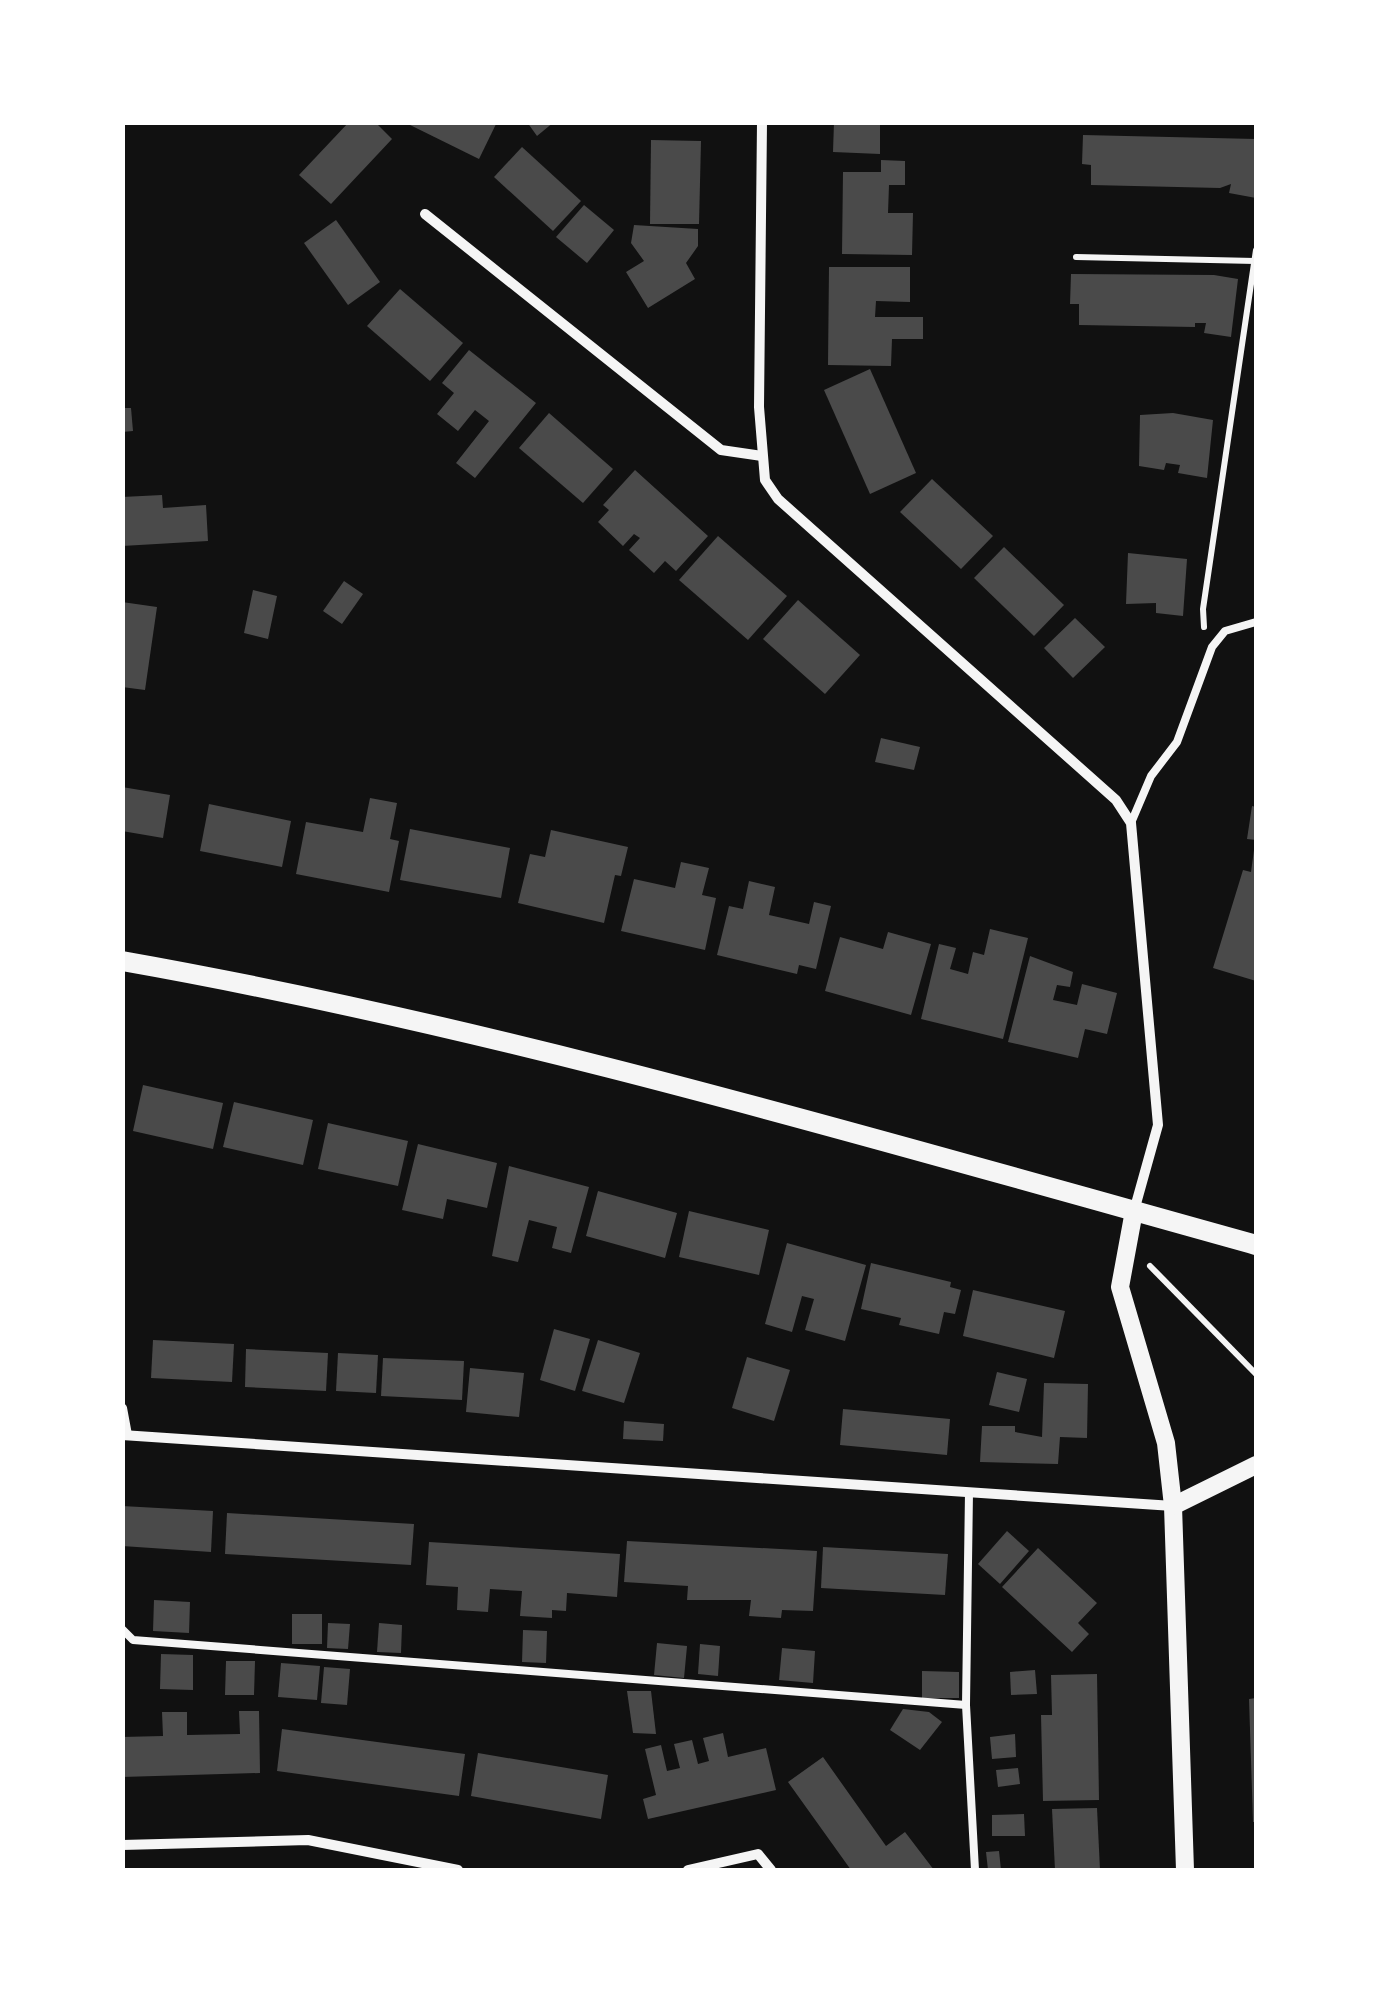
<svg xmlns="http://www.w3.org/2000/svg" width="1379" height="1993" font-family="'Titillium Web',sans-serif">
<rect width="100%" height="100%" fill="#111"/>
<g fill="#4a4a4a">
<path d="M349,122H375L392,139L331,204L299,175Z"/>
<path d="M404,122H497L479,159Z"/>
<path d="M527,122H554L537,136Z"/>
<path d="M834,122H880V154L833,152Z"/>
<path d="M1083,135L1256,139V198L1229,193L1231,184L1220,188L1091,185V165L1082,164Z"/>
<path d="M651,140L701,141L699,224H650Z"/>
<path d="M522,147L581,201L553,231L494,177Z"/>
<path d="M881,160L905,161V185H889L888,213H913L912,255L842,254L843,172H881Z"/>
<path d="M584,205L614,230L587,263L556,237Z"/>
<path d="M336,220L380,282L348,305L304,243Z"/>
<path d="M634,225L698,229V246L686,263L695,279L648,308L626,272L644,261L631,243Z"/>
<path d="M829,267H910V302L876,301L875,317H923V339H892L891,366L828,365Z"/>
<path d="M1071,274L1214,275L1238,279L1231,337L1204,333L1206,323H1195V327L1079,325V304H1070Z"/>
<path d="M400,289L463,343L430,381L367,326Z"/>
<path d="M469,350L536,403L475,478L456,463L489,421L475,410L458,431L437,414L454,393L442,383Z"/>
<path d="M870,369L916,473L870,494L824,390Z"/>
<path d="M122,408H131L133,431L122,432Z"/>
<path d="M549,413L613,469L583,503L519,448Z"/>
<path d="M1173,413L1213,420L1207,478L1178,473L1180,465L1166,463L1164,470L1139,466L1140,415Z"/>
<path d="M635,470L708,536L676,571L665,561L654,573L629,550L640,538L634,534L623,546L598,522L609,510L603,505Z"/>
<path d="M932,479L993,536L961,569L900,512Z"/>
<path d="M162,495L163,508L206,505L208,541L122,546V497Z"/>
<path d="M718,536L787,596L748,640L679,580Z"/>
<path d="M1004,547L1064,605L1034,636L974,578Z"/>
<path d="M1128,553L1187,559L1183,616L1156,613V603L1126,604Z"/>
<path d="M344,581L363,594L342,624L323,611Z"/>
<path d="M253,590L277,596L268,639L244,633Z"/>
<path d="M798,600L860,655L825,694L763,639Z"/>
<path d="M122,602L157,607L145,690L122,687Z"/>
<path d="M1075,618L1105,647L1073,678L1044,648Z"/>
<path d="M881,738L920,747L914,770L875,762Z"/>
<path d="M122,787L170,795L163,838L122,831Z"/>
<path d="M370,798L397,803L390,839L399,841L389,892L296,874L306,822L363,832Z"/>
<path d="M209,804L291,821L282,867L200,851Z"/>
<path d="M1252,806L1256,807V840L1247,839Z"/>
<path d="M410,829L510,848L501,898L400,880Z"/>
<path d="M551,830L628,847L621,876L615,875L604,923L518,903L530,854L545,857Z"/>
<path d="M1254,850H1256V981L1213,968L1243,870L1251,872Z"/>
<path d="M681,862L709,868L702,895L716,898L705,950L621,931L634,879L675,888Z"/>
<path d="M749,881L775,887L769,915L809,924L814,902L831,906L816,969L799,965L797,974L717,955L729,906L743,909Z"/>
<path d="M990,929L1028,938L1003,1039L921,1019L939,944L956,948L950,969L968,974L973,952L984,955Z"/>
<path d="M888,932L931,944L911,1015L825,991L840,937L883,949Z"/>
<path d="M1030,956L1073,972L1070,987L1057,985L1053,1000L1077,1005L1082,984L1117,993L1107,1034L1085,1029L1078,1058L1008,1042Z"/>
<path d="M143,1085L223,1103L213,1149L133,1131Z"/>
<path d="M234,1102L313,1120L303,1165L223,1147Z"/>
<path d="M328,1123L408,1141L398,1186L318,1169Z"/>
<path d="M418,1144L497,1163L487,1208L447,1199L443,1219L402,1210Z"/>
<path d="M509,1166L589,1187L571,1253L552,1248L557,1227L529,1220L518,1262L492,1256Z"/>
<path d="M598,1191L677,1213L665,1258L586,1236Z"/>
<path d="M689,1211L769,1230L759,1275L679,1257Z"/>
<path d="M787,1243L866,1265L845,1341L805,1330L814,1299L802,1296L792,1332L765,1324Z"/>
<path d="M871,1263L951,1282L950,1287L961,1290L955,1314L944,1312L939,1334L899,1325L901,1318L861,1309Z"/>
<path d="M973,1290L1065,1311L1054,1358L963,1336Z"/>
<path d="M554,1329L590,1339L575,1391L540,1380Z"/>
<path d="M153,1340L234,1344L232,1382L151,1378Z"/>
<path d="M598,1340L640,1353L624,1403L582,1391Z"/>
<path d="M246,1349L328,1353L326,1391L245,1387Z"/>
<path d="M338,1353L378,1355L376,1393L336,1391Z"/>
<path d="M747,1357L790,1370L774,1421L732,1408Z"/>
<path d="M383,1358L464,1361L462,1400L381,1396Z"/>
<path d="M470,1368L524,1373L519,1417L466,1412Z"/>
<path d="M997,1372L1027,1379L1019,1412L989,1405Z"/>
<path d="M1044,1383L1088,1384L1087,1438L1060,1437L1058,1464L980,1462L982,1426H1015V1432L1042,1437Z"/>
<path d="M843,1409L950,1419L947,1455L840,1445Z"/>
<path d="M624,1421L664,1424L663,1441L623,1439Z"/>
<path d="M122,1506L213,1511L211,1552L122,1546Z"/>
<path d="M227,1513L414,1524L411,1565L225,1554Z"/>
<path d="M1007,1531L1029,1551L1000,1584L978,1564Z"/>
<path d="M627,1541L817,1551L813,1611L782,1610L781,1618L749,1616L751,1600H687L688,1586L624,1582Z"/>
<path d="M429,1542L620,1554L617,1597L567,1593L566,1611L552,1610V1618L520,1616L522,1591L490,1589L488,1612L457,1610L458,1587L426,1585Z"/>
<path d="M823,1547L948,1554L945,1595L821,1588Z"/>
<path d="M1038,1548L1097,1603L1078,1623L1089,1634L1072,1652L1002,1587Z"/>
<path d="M154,1600L190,1602L189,1633L153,1631Z"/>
<rect x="292" y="1614" width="30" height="30"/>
<path d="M328,1623L350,1624L348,1649L327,1648Z"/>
<path d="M379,1623L402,1625L401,1653L377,1652Z"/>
<path d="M523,1630L547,1631L546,1663L522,1662Z"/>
<path d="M657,1643L687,1646L684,1678L654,1675Z"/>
<path d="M700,1644L720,1646L718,1676L698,1674Z"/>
<path d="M782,1648L815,1651L813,1683L779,1680Z"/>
<path d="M161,1654L193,1655V1690L160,1689Z"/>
<path d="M226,1661H255L254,1695H225Z"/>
<path d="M281,1663L320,1666L317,1700L278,1697Z"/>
<path d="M324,1667L350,1669L347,1705L321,1703Z"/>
<path d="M1035,1670L1037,1694L1011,1695L1010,1672Z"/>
<path d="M922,1671L959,1672V1698H922Z"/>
<path d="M1097,1674L1099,1800L1043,1801L1041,1715H1052L1051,1675Z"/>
<path d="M627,1691H651L656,1734L633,1733Z"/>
<path d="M1256,1698V1822H1253L1249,1699Z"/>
<path d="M903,1709L929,1712L942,1722L920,1750L890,1730Z"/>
<path d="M239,1711H259L260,1773L122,1777V1737L163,1736L162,1712H187V1735L240,1734Z"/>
<path d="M282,1729L465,1754L459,1796L277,1771Z"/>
<path d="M723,1733L728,1757L766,1748L776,1790L648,1819L643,1799L656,1795L645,1749L661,1745L667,1771L680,1768L674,1744L692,1740L698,1764L709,1761L703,1738Z"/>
<path d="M1015,1734L1016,1757L992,1759L990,1737Z"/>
<path d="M478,1753L608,1775L601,1819L471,1796Z"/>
<path d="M823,1757L886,1846L905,1832L934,1870H851L788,1782Z"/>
<path d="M1018,1768L1020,1784L998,1787L996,1770Z"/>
<path d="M1097,1808L1100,1870H1055L1052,1809Z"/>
<path d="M1024,1814L1025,1836H992V1815Z"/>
<path d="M999,1851L1001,1870H988L986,1852Z"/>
</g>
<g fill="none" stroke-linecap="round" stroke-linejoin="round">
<g stroke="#f5f5f5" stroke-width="6">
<path d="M1076,257L1255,261"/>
<path d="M1204,627L1203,609L1256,250"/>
<path d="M1150,1266L1256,1374"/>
</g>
<g stroke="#f5f5f5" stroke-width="8">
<path d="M1131,823L1151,776L1177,742L1212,647L1225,631L1256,622"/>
<path d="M969,1492L966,1705L975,1870"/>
<path d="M122,1629L133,1640L966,1705"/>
</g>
<g stroke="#f5f5f5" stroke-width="10">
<path d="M762,122L759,407L765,480L778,499L1116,800L1131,823L1158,1125L1134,1211"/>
<path d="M425,214L721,450L762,456"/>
<path d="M122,1408L127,1435"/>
<path d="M122,1435L1173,1506"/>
<path d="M122,1845L308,1840L458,1870"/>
<path d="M688,1870L758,1854L771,1870"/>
</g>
<g stroke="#f5f5f5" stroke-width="18">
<path d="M1134,1211L1120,1287L1166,1443L1173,1506L1185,1870"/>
<path d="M1173,1506L1256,1465"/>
</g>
<path stroke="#f5f5f5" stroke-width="20" d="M122,961C507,1029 881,1141 1256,1245"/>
</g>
<rect width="1379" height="1993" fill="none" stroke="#ffffff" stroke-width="250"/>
</svg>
